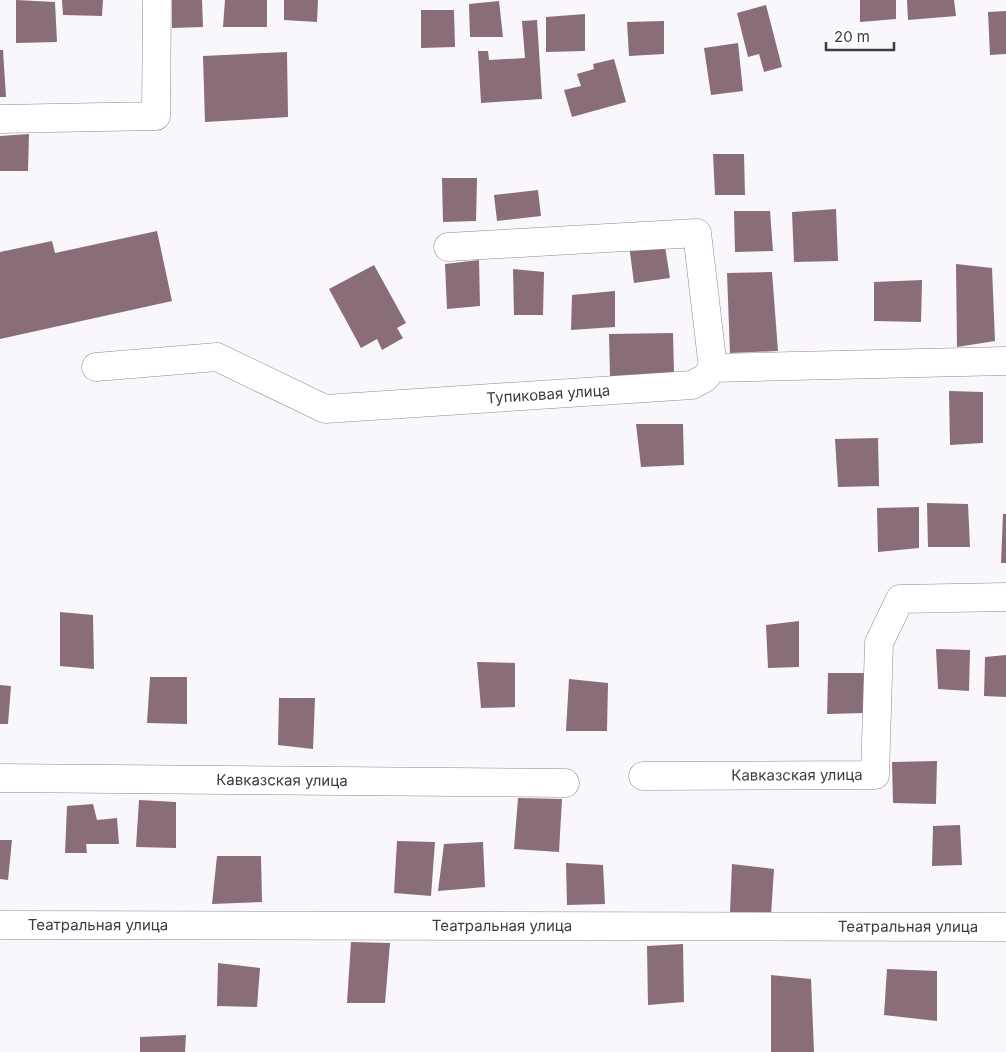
<svg xmlns="http://www.w3.org/2000/svg" width="1006" height="1052" font-family="Inter,sans-serif">
<rect width="100%" height="100%" fill="#f9f7fc"/>
<g fill="#896d77">
<path d="M16,0L55,2L57,42L16,43Z"/>
<path d="M62,0H103L102,16L63,15Z"/>
<path d="M172,0H202L203,27L172,28Z"/>
<path d="M225,0H267V27H223Z"/>
<path d="M284,0H318L317,22L284,20Z"/>
<path d="M860,0H896V19L860,22Z"/>
<path d="M907,0H954L956,16L908,20Z"/>
<path d="M499,1L503,37H470L469,4Z"/>
<path d="M766,5L782,67L764,72L759,54L748,57L737,13Z"/>
<path d="M421,10H454L455,47L421,48Z"/>
<path d="M1006,11V54L990,55L988,12Z"/>
<path d="M585,14V51L546,52V17Z"/>
<path d="M537,20L542,99L481,103L478,51H488L489,60L525,58L522,21Z"/>
<path d="M664,21V54L629,56L627,22Z"/>
<path d="M738,43L743,91L711,95L704,48Z"/>
<path d="M0,50H3L6,97H0Z"/>
<path d="M287,52L288,117L205,122L203,56Z"/>
<path d="M614,59L626,102L572,117L564,90L581,86L577,74L594,69L593,64Z"/>
<path d="M29,134L28,171H0V136Z"/>
<path d="M713,154H744L745,195H715Z"/>
<path d="M442,178H477L476,221L443,222Z"/>
<path d="M538,190L541,216L497,221L494,195Z"/>
<path d="M836,209L838,261L794,262L792,212Z"/>
<path d="M734,211H770L773,251L735,252Z"/>
<path d="M157,231L172,301L0,339V252L52,241L55,253Z"/>
<path d="M664,240L670,278L634,283L629,245Z"/>
<path d="M479,260L480,306L447,309L445,264Z"/>
<path d="M956,264L992,268L995,341L957,347Z"/>
<path d="M374,265L406,323L397,328L403,338L382,350L377,339L361,348L329,289Z"/>
<path d="M513,269L544,272L543,315H514Z"/>
<path d="M772,272L778,351L730,353L727,273Z"/>
<path d="M922,280L921,322L874,321V282Z"/>
<path d="M615,291V327L571,330L572,295Z"/>
<path d="M673,333L674,375L610,376L609,334Z"/>
<path d="M949,391L983,392V443L950,445Z"/>
<path d="M636,424H683L684,465L641,467Z"/>
<path d="M878,438L879,486L838,487L835,439Z"/>
<path d="M927,503L968,504L970,547H928Z"/>
<path d="M919,507V548L878,552L877,508Z"/>
<path d="M1003,514H1006V563H1001Z"/>
<path d="M60,612L93,615L94,669L60,666Z"/>
<path d="M799,621V667L768,668L766,625Z"/>
<path d="M936,649L970,650L969,691L938,689Z"/>
<path d="M1006,655V697L984,696L985,657Z"/>
<path d="M477,662L515,663V707L481,708Z"/>
<path d="M828,673H868L865,713L827,714Z"/>
<path d="M150,677H187V724L147,723Z"/>
<path d="M569,679L608,683L607,731H566Z"/>
<path d="M0,685L11,686L8,724H0Z"/>
<path d="M279,698H315L313,749L278,745Z"/>
<path d="M937,761L936,804L893,803L892,762Z"/>
<path d="M518,798L562,799L559,852L514,849Z"/>
<path d="M139,800L176,802V848L136,847Z"/>
<path d="M93,804L97,820L117,818L119,844H86L87,853H65L67,806Z"/>
<path d="M960,825L962,865L932,866L933,826Z"/>
<path d="M0,840H12L8,880L0,879Z"/>
<path d="M397,841L435,842L431,896L394,893Z"/>
<path d="M483,842L485,887L438,891L444,844Z"/>
<path d="M217,856H261L262,902L212,904Z"/>
<path d="M566,863L603,865L605,904L567,905Z"/>
<path d="M732,864L774,869L771,915L730,912Z"/>
<path d="M351,942L390,943L385,1003H347Z"/>
<path d="M683,944L684,1002L648,1005L647,946Z"/>
<path d="M218,963L260,968L257,1007L217,1006Z"/>
<path d="M887,969L937,971V1021L884,1015Z"/>
<path d="M771,975L811,979L814,1052H771Z"/>
<path d="M186,1035L185,1052H140V1037Z"/>
</g>
<g fill="none" stroke-linecap="round" stroke-linejoin="round">
<g stroke="#91849c" stroke-width="29">
<g id="minor">
<path d="M0,119L156,116L157,0"/>
<path d="M448,247L697,233L713,368"/>
<path id="s1" d="M96,367L217,357L325,409L692,385L705,378L713,368L1006,361"/>
<path id="s2" d="M643,776L875,775L879,643L900,599L1006,597"/>
<path id="s3" d="M0,778L565,783"/>
<path id="s4" d="M0,925L1006,927"/>
</g>
</g>
<use href="#minor" stroke="#fff" stroke-width="28"/>
</g>
<g text-anchor="middle" stroke-width="5" stroke-linejoin="round" paint-order="stroke">
<g font-size="15" fill="#3f3943" stroke="#fff">
<text dy="5" stroke="none"><textPath href="#s1" startOffset="465">Тупиковая улица</textPath></text>
<text dy="5" stroke="none"><textPath href="#s2" startOffset="154">Кавказская улица</textPath></text>
<text dy="5" stroke="none"><textPath href="#s3" startOffset="282">Кавказская улица</textPath></text>
<text dy="5" stroke="none"><textPath href="#s4" startOffset="98">Театральная улица</textPath></text>
<text dy="5" stroke="none"><textPath href="#s4" startOffset="502">Театральная улица</textPath></text>
<text dy="5" stroke="none"><textPath href="#s4" startOffset="908">Театральная улица</textPath></text>
</g>
</g>
<path d="M826 42v8h68v-8" fill="none" stroke="#3f3943" stroke-width="2.5"/>
<text x="834" y="42" font-size="15" fill="#3f3943" stroke="#ffffff" stroke-width="4" paint-order="stroke">20 m</text>
</svg>
